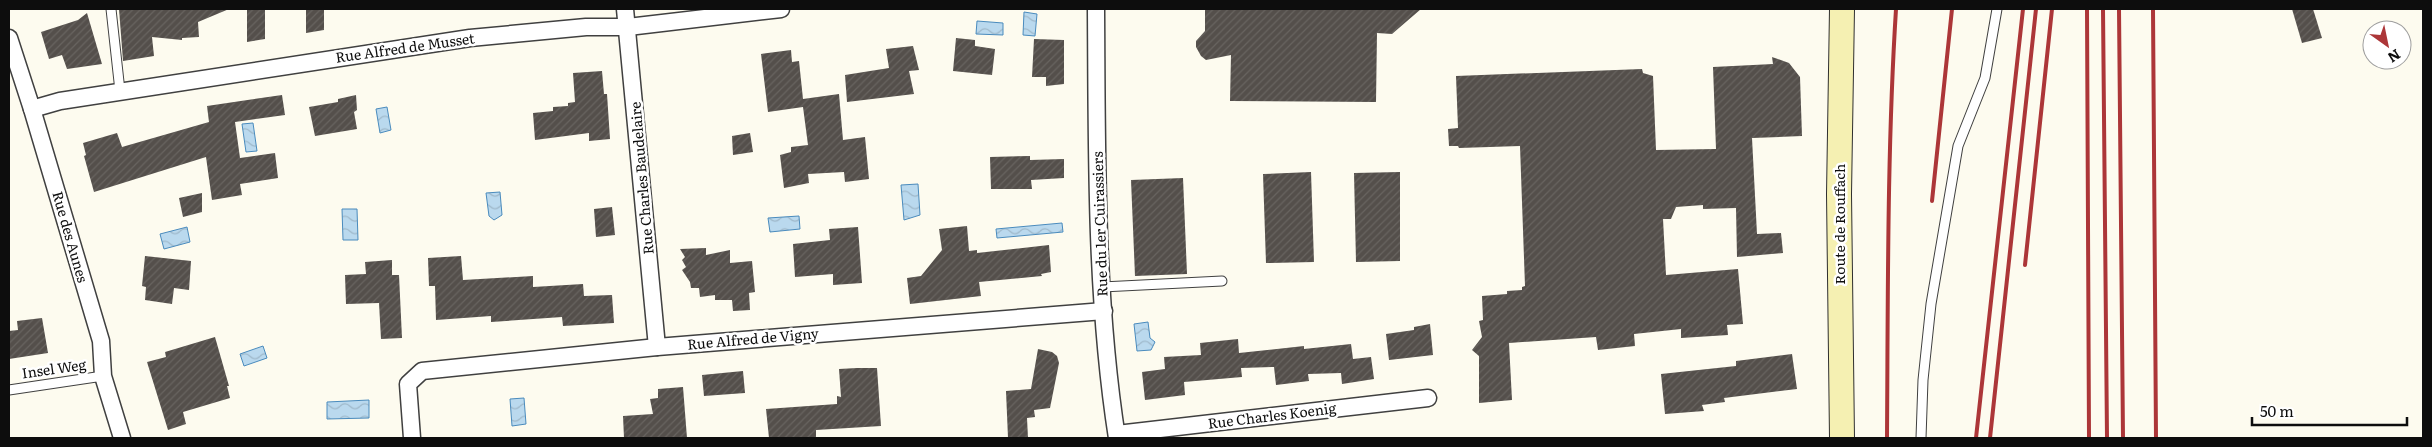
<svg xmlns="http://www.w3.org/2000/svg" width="2432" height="447" font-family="Literata,serif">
<defs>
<pattern id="water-waves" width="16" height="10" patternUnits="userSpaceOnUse" patternTransform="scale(1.25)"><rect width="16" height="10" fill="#bad9ee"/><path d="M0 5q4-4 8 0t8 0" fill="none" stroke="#9fb9cb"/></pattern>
<pattern id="building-hatch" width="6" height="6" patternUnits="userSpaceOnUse" patternTransform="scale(1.25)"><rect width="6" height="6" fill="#544f4b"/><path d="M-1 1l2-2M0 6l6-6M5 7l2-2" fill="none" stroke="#686460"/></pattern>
</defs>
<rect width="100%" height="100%" fill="#fdfbef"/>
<g fill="url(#water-waves)" stroke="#4a8bbd">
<path d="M1024,12L1037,14L1035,36L1023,35Z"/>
<path d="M977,21L1003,23V35L976,34Z"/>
<path d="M387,107L391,130L380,133L376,109Z"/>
<path d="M253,123L257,151L246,152L242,124Z"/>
<path d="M918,184L920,215L904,220L901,185Z"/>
<path d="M500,192L502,215L494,220L489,216L486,193Z"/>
<path d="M342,209H357L358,240H343Z"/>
<path d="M799,216L800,229L770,232L768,218Z"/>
<path d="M1062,223L1063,232L997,238L996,229Z"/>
<path d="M187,227L190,242L164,249L160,234Z"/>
<path d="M1148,322L1150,338L1155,342L1151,350L1137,351L1134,324Z"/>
<path d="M263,346L267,358L244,366L240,354Z"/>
<path d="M524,398L526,424L512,426L510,399Z"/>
<path d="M369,400V418L327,419V402Z"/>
</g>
<g fill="url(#building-hatch)">
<path d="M119,9H229L198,22L199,37L182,38V40L152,37L154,56L123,61Z"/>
<path d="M247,9H265V39L247,42Z"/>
<path d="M306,9H324V30L306,33Z"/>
<path d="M1205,9H1421L1392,34L1377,33L1376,102L1230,101L1231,55L1206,60L1201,56L1196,47V41L1205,31Z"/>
<path d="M2292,9H2313L2322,38L2302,43Z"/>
<path d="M87,13L102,64L67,69L62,55L49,59L41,32L78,20Z"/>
<path d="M956,38L975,40V46L995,49L992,75L953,71Z"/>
<path d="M1034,39L1064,40V84L1046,86V77H1032Z"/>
<path d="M913,46L919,70L909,71L914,94L847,102L845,75L889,68L886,49Z"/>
<path d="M791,50L792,62L799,61L803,99L839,94L843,140L865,137L869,179L845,182L844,172L808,174L809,183L784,188L780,155L791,152V147L808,145L803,107L768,112L761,54Z"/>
<path d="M1772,57L1789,63L1800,77L1802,136L1752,138L1757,234L1781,233L1783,253L1737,257L1736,208L1703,209V205L1676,207L1671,219H1663L1666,275L1738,269L1743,324L1727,325L1728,335L1681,338V329L1634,334L1635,346L1598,350L1596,337L1509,343L1512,400L1479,403V356L1472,350L1482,337L1479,321L1483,320L1482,296L1507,294V291L1522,290V287L1525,286L1520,146L1459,148L1458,146H1449L1448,129L1458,128L1456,76L1642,69L1643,73L1653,76L1656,150L1716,149L1713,67L1773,64Z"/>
<path d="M602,71L604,94H607L610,139L589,141V133L535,140L533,113L553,111V107L568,106V103L575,102L573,73Z"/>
<path d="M282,95L285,115L235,122L240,158L275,153L278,178L240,184L242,195L212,200L206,157L94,192L84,156L86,155L83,143L117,133L122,147L209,122L207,106Z"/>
<path d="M356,95L357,110L354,112L357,129L315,136L309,107L338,102V99Z"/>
<path d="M750,133L753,152L733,155L732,136Z"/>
<path d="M1030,156V160L1064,159V178L1031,180L1032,189H991L990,157Z"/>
<path d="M1311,172L1314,262L1266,263L1263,174Z"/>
<path d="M1400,172V261L1356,262L1354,173Z"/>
<path d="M1183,178L1187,274L1135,276L1131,180Z"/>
<path d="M202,193V212L183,217L179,198Z"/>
<path d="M612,207L615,235L596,237L594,209Z"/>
<path d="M967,226L969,251L977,250V253L1049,245L1051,272L1041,274L1042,276L979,282L981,296L910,304L907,278L921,276L942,250L939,229Z"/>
<path d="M858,227L862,283L833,285V274L795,277L793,244L830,240L829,229Z"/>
<path d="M706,248V255L730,250V263L752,261L755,292L749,293L750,310L733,311L732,300H715V295L700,297L699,288H691L690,282L682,270L686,267L682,260L685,257L680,249Z"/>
<path d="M145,256L191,261L189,290L174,288L172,304L145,300L146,287L142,286Z"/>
<path d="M461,256L463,280L533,276V287L583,284L584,296L612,295L614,323L563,326L562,317L491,322V316L436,320L435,286H429L428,258Z"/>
<path d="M392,260V275H399L402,338L381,339L379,303L346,304L345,275L366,274L365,262Z"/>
<path d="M42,318L48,353L9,359V331L18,330L17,321Z"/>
<path d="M1430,324L1433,355L1389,360L1386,334L1414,330V327Z"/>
<path d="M215,337L229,386H227L230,398L183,412L186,424L168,430L147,362L166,357L165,352Z"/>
<path d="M1238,339L1239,353L1304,346V349L1351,344L1353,359L1371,357L1374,379L1342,384L1341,373L1308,374L1309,381L1276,385L1274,367L1241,368L1242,377L1184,382L1185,395L1145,400L1142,372L1165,369L1164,357L1201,355L1200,343Z"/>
<path d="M1038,349L1052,352L1057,356L1059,363L1050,408L1034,410L1035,417L1027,418L1028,438H1008L1006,391L1031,389Z"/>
<path d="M1792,354L1797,389L1724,398L1725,402L1702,405L1704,411L1665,414L1661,374L1736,366V361Z"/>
<path d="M857,368H877L881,426L816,430V437L769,438L766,409L837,404V396L841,397L839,369Z"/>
<path d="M743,371L745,393L704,396L702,375Z"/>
<path d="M683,387L687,438H624L623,416L653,414L650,399L658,398V389Z"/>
</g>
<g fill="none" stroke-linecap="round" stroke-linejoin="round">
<g stroke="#404040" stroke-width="11">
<g id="lane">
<path d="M111,9L120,91"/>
<path d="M1102,287L1222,281"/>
<path d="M9,390L103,376"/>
<path d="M1921,438L1923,380L1931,304L1958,146L1985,78L1997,9"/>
</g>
</g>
<g stroke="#404040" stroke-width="19">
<g id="street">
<path d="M625,9L657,347"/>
<path d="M1096,9C1097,152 1095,297 1117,438"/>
<path d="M9,38L32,109L101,341L103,376L122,438"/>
<path d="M32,109L60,101L470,38L586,27H628L781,9"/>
<path d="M1117,434L1428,398"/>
<path d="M412,438L408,384L422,371L657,347L1104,311"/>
</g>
</g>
<g stroke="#2f2f2f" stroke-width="26">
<path id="secondary" d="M1842,9L1839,194L1842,438"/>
</g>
<use href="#lane" stroke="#fff" stroke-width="9"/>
<use href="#street" stroke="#fff" stroke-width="16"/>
<use href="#secondary" stroke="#f5f0b2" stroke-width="24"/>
<g stroke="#ac3638" stroke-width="4">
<path d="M2087,9L2089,438"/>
<path d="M2103,9L2107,438"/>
<path d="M2119,9L2123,438"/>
<path d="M2153,9L2156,438"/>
<path d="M1932,201L1952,9"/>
<path d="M2025,265L2052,9"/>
<path d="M1887,438C1888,295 1887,152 1896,9"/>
<path d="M1976,438L2023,9"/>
<path d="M1990,438L2036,9"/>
</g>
</g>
<g text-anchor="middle" stroke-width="5" stroke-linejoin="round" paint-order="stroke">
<g font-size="14" fill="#0d0d0d" stroke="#fff">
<text transform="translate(405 48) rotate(-8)" y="5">Rue Alfred de Musset</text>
<text transform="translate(642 178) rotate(-95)" y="5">Rue Charles Baudelaire</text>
<text transform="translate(1100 224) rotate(-92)" y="5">Rue du 1er Cuirassiers</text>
<text transform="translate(1840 224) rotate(-90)" y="5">Route de Rouffach</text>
<text transform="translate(70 237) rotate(74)" y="5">Rue des Aunes</text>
<text transform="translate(753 339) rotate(-5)" y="5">Rue Alfred de Vigny</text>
<text transform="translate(54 369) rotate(-8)" y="5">Insel Weg</text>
<text transform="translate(1272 416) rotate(-7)" y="5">Rue Charles Koenig</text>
</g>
</g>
<rect width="2432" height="447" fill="none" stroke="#0d0d0d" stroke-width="20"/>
<g transform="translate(2387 45) rotate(147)"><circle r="24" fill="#ffffff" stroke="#9e9e9e"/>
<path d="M0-4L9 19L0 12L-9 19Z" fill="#ac3638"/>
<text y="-8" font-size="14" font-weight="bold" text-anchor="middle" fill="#0d0d0d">N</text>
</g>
<path d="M2252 417v8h155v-8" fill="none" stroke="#0d0d0d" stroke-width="2.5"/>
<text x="2260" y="417" font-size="15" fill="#0d0d0d" stroke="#ffffff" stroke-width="4" paint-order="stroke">50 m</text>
</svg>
